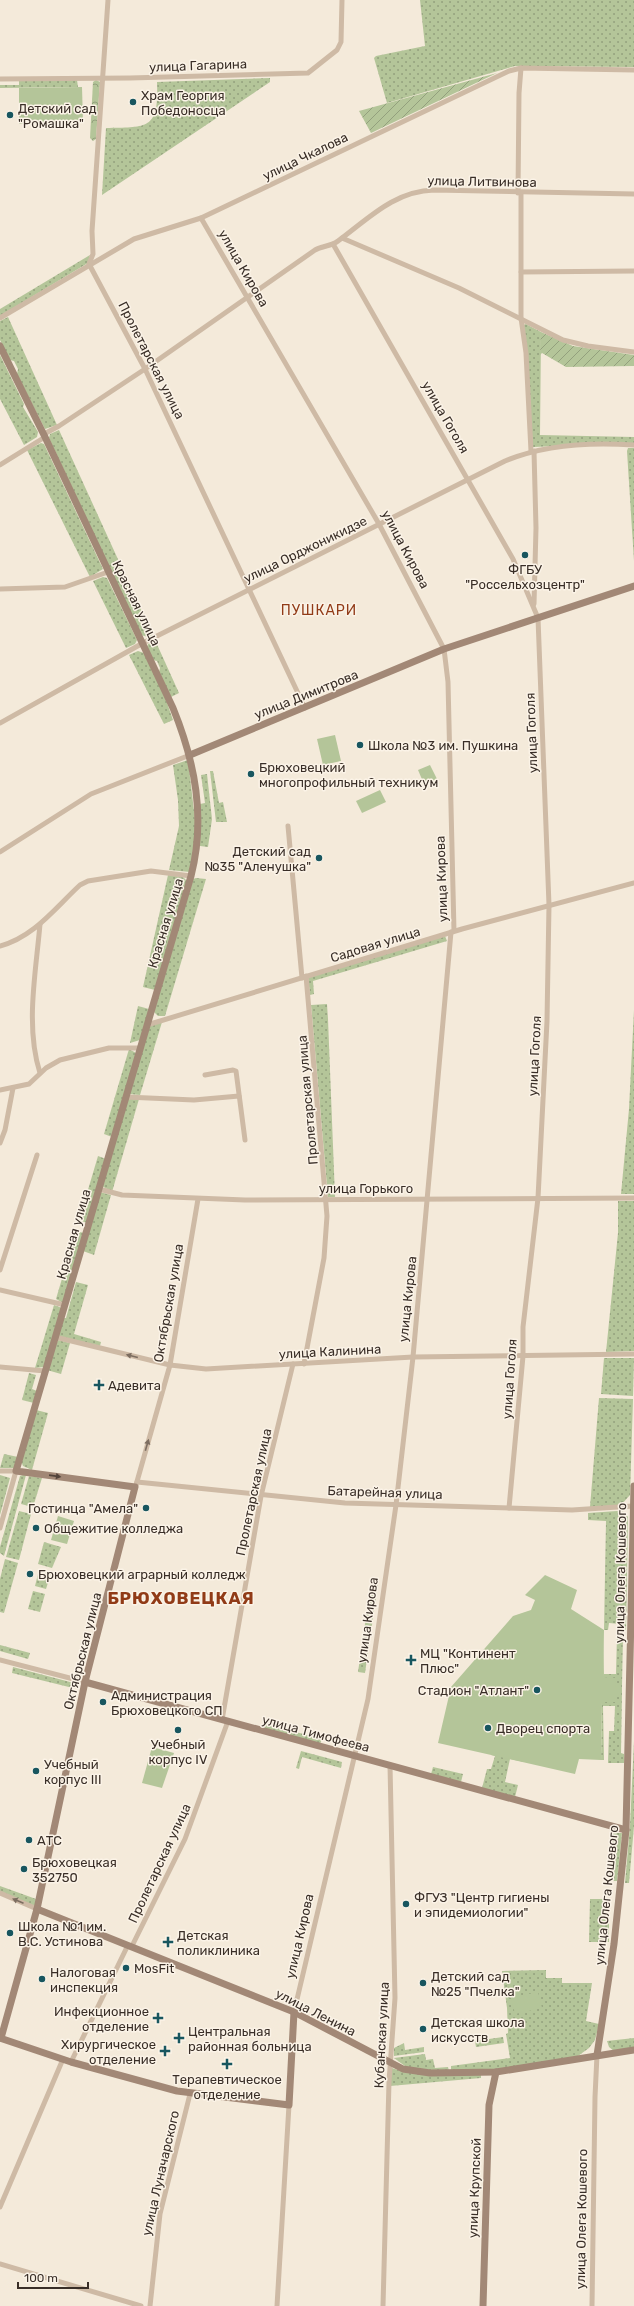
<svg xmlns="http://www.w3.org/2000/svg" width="634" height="2306" font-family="Rubik,sans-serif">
<defs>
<pattern id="grass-dots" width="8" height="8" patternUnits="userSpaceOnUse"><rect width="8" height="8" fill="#b4c599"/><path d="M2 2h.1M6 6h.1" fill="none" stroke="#93a07d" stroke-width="1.8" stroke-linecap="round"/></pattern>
<pattern id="forest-crowns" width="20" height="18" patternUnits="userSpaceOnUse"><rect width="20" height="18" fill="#b4c599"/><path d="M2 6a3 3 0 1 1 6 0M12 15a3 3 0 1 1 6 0" fill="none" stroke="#93a07d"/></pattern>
<pattern id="garden-furrows" width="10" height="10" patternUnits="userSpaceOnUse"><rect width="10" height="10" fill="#b4c599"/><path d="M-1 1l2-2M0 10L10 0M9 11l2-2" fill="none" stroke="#93a07d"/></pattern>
</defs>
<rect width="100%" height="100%" fill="#f4eada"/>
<g fill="url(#grass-dots)">
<path d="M420,0H634V67L515,66L387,103L374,58L376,56L425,46Z"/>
<path d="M270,78V82L102,195L106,128C148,127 159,130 157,82Z"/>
<path d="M19,80H77L78,87L0,88V85H19Z"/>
<path d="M90,255L88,263L0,316V309Z"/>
<path d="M8,317L57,425L45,429L17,374L18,369L14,361L10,360L0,340V321Z"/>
<path d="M526,324L541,332L540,435L634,437V443L533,447L523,325Z"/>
<path d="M0,355L24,404L23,407L38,432L37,437L24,445L0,399Z"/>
<path d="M59,430L153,636L148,637L141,635L49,438L50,434Z"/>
<path d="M41,443L44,444L103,569L90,577L27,450Z"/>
<path d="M628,448H634V561L627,451Z"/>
<path d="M103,577L107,578L137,640L135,644L126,648L93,581Z"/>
<path d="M155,640L179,693L171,697L159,672L160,668L157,661L153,660L147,647L148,644Z"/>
<path d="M138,651L144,653L165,697L173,720L164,724L129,655Z"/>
<path d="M188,760L196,828L190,872L169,870L179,826L178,800L173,765Z"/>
<path d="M210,771H213L219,803L223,802L227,822H216Z"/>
<path d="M207,774L212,819L208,847L200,846V804L205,803L201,775Z"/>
<path d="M168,875L183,877L187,881L155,990L143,987Z"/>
<path d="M196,878L206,879L165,1016H158L154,1012L193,879Z"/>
<path d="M445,936L447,941L313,981L314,994L310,995L308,977Z"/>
<path d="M327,1004L328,1019L335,1197H328L311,1005Z"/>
<path d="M138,1006L149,1009L140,1040L130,1043Z"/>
<path d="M634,1010V1194H621L629,1109Z"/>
<path d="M162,1022L140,1095L129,1094L149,1026Z"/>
<path d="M129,1049L136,1053L112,1137L104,1134Z"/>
<path d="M128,1099H139L112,1192L102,1186Z"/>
<path d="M98,1156L106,1159L87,1223L79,1220Z"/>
<path d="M100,1192L111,1195L94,1255L83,1251Z"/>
<path d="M618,1201H634V1351L606,1352L618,1233Z"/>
<path d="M76,1231L84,1233L63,1303L56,1299Z"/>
<path d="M76,1282L88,1285L74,1334L101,1342L100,1346L57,1336L63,1318H66Z"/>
<path d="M54,1305L62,1308L44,1367L35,1368Z"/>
<path d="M58,1340L70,1343L61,1374L47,1370Z"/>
<path d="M604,1358H634L633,1396L601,1394Z"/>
<path d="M29,1373L36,1375L32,1389L37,1391L34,1403L22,1400Z"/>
<path d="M599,1398L633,1399L630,1495L621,1505L590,1507Z"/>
<path d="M36,1410L48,1413L32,1470L23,1466L21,1461Z"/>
<path d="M4,1454L18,1457L15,1468H0Z"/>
<path d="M0,1475L10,1478L0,1515Z"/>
<path d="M23,1475H26L4,1556L0,1553V1547L20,1476Z"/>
<path d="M29,1476L42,1478L33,1507L21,1504Z"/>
<path d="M19,1511L31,1514L19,1560L6,1557Z"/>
<path d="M617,1511L624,1512L628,1517L626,1630L620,1629V1624L609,1623L608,1630H604L606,1521L588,1520V1513Z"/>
<path d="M44,1542L61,1547L52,1568L38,1564Z"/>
<path d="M5,1559L18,1563L4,1613L0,1612V1579Z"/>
<path d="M39,1570L51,1573L46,1589L35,1586Z"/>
<path d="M371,1583L378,1584L365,1673L358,1672Z"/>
<path d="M33,1591L45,1594L40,1612L28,1609Z"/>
<path d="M604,1632V1674H616L617,1635H623L622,1687H615L603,1677Z"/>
<path d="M0,1645L30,1653L28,1659L0,1651Z"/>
<path d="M13,1667L74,1683L73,1688L12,1673Z"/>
<path d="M615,1693H622L621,1753L624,1754V1763H608L609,1731H614L615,1706H603L604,1760H601L602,1702Z"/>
<path d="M266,1724L322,1739L320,1744L264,1729Z"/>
<path d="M495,1741L524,1762L510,1759L505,1782L518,1785L515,1797L482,1788L487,1769H491L495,1756L491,1755Z"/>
<path d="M634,1741V1826L629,1883H625L630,1826Z"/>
<path d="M301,1751L342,1762L341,1768L302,1757L299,1769L296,1768Z"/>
<path d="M433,1767L463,1774L461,1782L431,1774Z"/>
<path d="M613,1833H622L617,1881H609Z"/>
<path d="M0,1886L36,1899L35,1906L0,1892Z"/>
<path d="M590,1899H609V1942H589Z"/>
<path d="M546,1970V1978H562V1983H592L586,2021L599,2024L595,2040L589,2048L578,2056L496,2070L451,2071V2066L510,2058L506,2034L508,2033L507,2008L502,1971Z"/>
<path d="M503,2037L504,2043L476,2047L475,2041Z"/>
<path d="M634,2038V2048L614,2051L609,2047L607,2041Z"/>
<path d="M404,2043L405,2050L424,2047V2052L394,2056V2048Z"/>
<path d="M425,2054L426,2060L433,2059L435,2068L448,2067L449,2071L409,2069L394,2058Z"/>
<path d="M392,2068L404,2072L481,2075V2078L390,2086Z"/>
</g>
<path fill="url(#forest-crowns)" d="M96,80L100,82L96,139L93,141L90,138L93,82Z"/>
<g fill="url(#garden-furrows)">
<path d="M497,73L371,133L359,111Z"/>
<path d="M541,332L573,346L634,355V366L566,367L542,353L540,355Z"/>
</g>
<g fill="#b4c599">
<path d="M82,87L83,122L19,124V88Z"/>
<path d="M335,735L341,761L323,765L317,739Z"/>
<path d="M430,765L437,779L424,784L418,770Z"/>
<path d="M380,790L386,802L362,813L356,801Z"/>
<path d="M58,1516L74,1521L67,1544L51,1540Z"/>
<path d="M545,1575L577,1590L571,1609L604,1630L603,1677L616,1678L615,1687H622V1693H615V1702H602L601,1760L579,1759L575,1774L438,1743L451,1687L513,1616L531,1610L535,1600L525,1595Z"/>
<path d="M152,1747L174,1753L162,1788L142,1783Z"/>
<path d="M538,1992L542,2008L515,2014L511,1998Z"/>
</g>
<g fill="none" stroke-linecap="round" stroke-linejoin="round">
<g stroke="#cebaa5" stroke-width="5">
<path d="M108,0L92,231L93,254L89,264L145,369L305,708"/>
<path d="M0,79L130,78L308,73L337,50L341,42L342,0"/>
<path d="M518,193L519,93L521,68"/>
<path d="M521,193V318L526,353L531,451"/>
<path d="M201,218L379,524L444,649L448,682L454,931"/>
<path d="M342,238L459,288L563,340L588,346L634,352"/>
<path d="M333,244L513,559L538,618L549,905L547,1021L538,1198L523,1327V1356L509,1508"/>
<path d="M521,272L634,271"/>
<path d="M0,318L134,239L201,218L509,71L521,68L634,70"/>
<path d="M44,434L59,426L145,369L315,250C322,246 332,246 338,241C368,219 394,191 434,190L634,194"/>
<path d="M534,451L536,528L534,604"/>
<path d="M0,465L45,437"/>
<path d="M0,589L65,587L108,572"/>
<path d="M0,723L143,643L505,461C545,444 591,442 634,445"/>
<path d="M288,826L302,978"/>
<path d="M0,852L91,794L190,755"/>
<path d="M0,946C34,937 55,908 80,885L88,881L151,871L191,876"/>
<path d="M147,1025L462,929L634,883"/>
<path d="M40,1073C25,1026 36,972 40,924"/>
<path d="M205,1075L233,1070L236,1071L245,1140"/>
<path d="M0,1090L29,1084L46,1068L60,1060L109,1048H141"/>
<path d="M126,1097L194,1100L239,1096"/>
<path d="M0,1143L5,1130L13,1088"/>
<path d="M99,1189L122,1195L245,1200L634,1198"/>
<path d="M0,1270L37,1155"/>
<path d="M0,1290L65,1305"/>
<path d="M55,1337L170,1365L206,1369L413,1357L634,1354"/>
<path d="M304,1364L324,1258L327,1216L306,976"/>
<path d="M0,1367L45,1371"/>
<path d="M0,1471H16L0,1528"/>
<path d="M137,1482L345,1503L572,1510L633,1506"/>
<path d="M136,1485L170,1365L198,1199"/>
<path d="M0,1660L85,1682"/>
<path d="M222,1720L261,1496L293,1364"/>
<path d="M0,1893L37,1909"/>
<path d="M132,1946L185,1839L228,1721"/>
<path d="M294,2012L368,1699L396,1505L413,1357L451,932"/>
<path d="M71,2062L128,1945"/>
<path d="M0,2207L63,2059"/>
<path d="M0,2264L141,2306"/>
<path d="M150,2306L160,2214L190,2094"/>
<path d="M277,2306L289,2105"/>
<path d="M383,2306L389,2082L395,1998L390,1765"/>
<path d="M592,2306L595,2097L597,2055"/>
</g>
<g stroke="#a28876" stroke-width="7">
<path d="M0,346L45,437L173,708C195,762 206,818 191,876L16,1471L135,1487L85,1682L37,1909L1,2038"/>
<path d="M190,755L444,649L634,586"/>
<path d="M85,1682L626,1830"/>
<path d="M37,1909L294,2012L403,2069L430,2073L496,2072L634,2050"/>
<path d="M0,2038L71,2062L177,2091L289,2105L294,2012"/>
<path d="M597,2055L614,1944L626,1830L634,1486"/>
<path d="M483,2306L489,2105L496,2072"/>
</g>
</g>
<defs><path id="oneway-solid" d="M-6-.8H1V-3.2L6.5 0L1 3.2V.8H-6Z"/></defs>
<g fill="#7c6d60">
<use href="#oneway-solid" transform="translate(132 1356) rotate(-166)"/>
<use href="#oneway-solid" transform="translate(147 1445) rotate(-74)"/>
<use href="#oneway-solid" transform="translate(18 1901) rotate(-157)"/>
</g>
<use fill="#53443b" href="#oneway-solid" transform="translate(55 1476) rotate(8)"/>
<g fill="#18565f" stroke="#fbf3e7" stroke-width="1.5">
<circle cx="133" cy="102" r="4"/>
<circle cx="10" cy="115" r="4"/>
<circle cx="525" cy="555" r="4"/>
<circle cx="360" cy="745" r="4"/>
<circle cx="251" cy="774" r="4"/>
<circle cx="319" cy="858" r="4"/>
<path d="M97 1379h4v4h4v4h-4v4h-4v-4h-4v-4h4z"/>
<circle cx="146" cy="1508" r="4"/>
<circle cx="36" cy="1528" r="4"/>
<circle cx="30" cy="1574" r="4"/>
<path d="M409 1654h4v4h4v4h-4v4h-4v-4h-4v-4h4z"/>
<circle cx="537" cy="1690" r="4"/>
<circle cx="103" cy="1702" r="4"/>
<circle cx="488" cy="1728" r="4"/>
<circle cx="178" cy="1730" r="4"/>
<circle cx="36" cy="1771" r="4"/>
<circle cx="29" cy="1840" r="4"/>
<circle cx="24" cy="1869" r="4"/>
<circle cx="406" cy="1904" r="4"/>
<circle cx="10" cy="1933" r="4"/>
<path d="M166 1936h4v4h4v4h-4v4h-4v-4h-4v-4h4z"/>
<circle cx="126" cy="1968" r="4"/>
<circle cx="42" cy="1979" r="4"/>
<circle cx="423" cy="1983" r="4"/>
<path d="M156 2012h4v4h4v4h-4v4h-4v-4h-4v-4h4z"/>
<circle cx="423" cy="2029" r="4"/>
<path d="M177 2032h4v4h4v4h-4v4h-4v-4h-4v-4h4z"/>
<path d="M163 2045h4v4h4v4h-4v4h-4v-4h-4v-4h4z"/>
<path d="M225 2058h4v4h4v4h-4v4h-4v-4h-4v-4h4z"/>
</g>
<g text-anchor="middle" stroke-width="3" stroke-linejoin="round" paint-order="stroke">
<g font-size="13" fill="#392e27" stroke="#fbf3e7">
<text transform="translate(198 65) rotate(-2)" y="5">улица Гагарина</text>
<text transform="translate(305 156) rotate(-26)" y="5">улица Чкалова</text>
<text transform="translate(482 181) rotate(1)" y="5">улица Литвинова</text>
<text transform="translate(244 268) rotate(60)" y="5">улица Кирова</text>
<text transform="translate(152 360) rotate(63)" y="5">Пролетарская улица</text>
<text transform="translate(446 417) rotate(60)" y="5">улица Гоголя</text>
<text transform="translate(305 549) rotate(-26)" y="5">улица Орджоникидзе</text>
<text transform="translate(406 549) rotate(62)" y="5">улица Кирова</text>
<text transform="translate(137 603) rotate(64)" y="5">Красная улица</text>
<text transform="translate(306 694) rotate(-22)" y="5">улица Димитрова</text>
<text transform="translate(531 733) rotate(-92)" y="5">улица Гоголя</text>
<text transform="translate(441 879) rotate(-92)" y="5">улица Кирова</text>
<text transform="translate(165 923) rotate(-73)" y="5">Красная улица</text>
<text transform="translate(375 944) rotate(-17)" y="5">Садовая улица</text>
<text transform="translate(534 1056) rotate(-87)" y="5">улица Гоголя</text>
<text transform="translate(307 1100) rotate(-95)" y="5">Пролетарская улица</text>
<text x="366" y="1193">улица Горького</text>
<text transform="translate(73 1234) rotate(-74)" y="5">Красная улица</text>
<text transform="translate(407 1299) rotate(-84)" y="5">улица Кирова</text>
<text transform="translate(168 1303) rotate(-80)" y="5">Октябрьская улица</text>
<text transform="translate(330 1351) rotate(-3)" y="5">улица Калинина</text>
<text transform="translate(509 1379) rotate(-86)" y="5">улица Гоголя</text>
<text transform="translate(253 1492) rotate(-78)" y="5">Пролетарская улица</text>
<text transform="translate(385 1492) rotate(2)" y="5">Батарейная улица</text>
<text transform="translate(620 1573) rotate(-89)" y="5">улица Олега Кошевого</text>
<text transform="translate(367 1620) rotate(-82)" y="5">улица Кирова</text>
<text transform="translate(82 1651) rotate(-76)" y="5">Октябрьская улица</text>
<text transform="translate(316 1733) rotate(15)" y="5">улица Тимофеева</text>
<text transform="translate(159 1863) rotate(-65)" y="5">Пролетарская улица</text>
<text transform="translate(606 1895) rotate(-84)" y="5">улица Олега Кошевого</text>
<text transform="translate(299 1936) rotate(-77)" y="5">улица Кирова</text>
<text transform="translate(316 2012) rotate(27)" y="5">улица Ленина</text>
<text transform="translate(381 2035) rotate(-87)" y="5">Кубанская улица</text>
<text transform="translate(160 2173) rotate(-77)" y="5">улица Луначарского</text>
<text transform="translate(474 2188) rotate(-88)" y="5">улица Крупской</text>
<text transform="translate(581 2219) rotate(-89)" y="5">улица Олега Кошевого</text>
</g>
<g font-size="13" fill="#392e27" stroke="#fbf3e7" text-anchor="start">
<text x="141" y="100">Храм Георгия<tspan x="141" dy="15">Победоносца</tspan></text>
<text x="18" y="113">Детский сад<tspan x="18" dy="15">"Ромашка"</tspan></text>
<text x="525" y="574" text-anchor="middle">ФГБУ<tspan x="525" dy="15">"Россельхозцентр"</tspan></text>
<text x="368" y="750">Школа №3 им. Пушкина</text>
<text x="259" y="772">Брюховецкий<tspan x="259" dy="15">многопрофильный техникум</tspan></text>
<text x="311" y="856" text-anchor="end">Детский сад<tspan x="311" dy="15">№35 "Аленушка"</tspan></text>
<text x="108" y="1390">Адевита</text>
<text x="138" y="1513" text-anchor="end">Гостинца "Амела"</text>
<text x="44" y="1533">Общежитие колледжа</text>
<text x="38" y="1579">Брюховецкий аграрный колледж</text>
<text x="420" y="1658">МЦ "Континент<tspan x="420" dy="15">Плюс"</tspan></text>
<text x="529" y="1695" text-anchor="end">Стадион "Атлант"</text>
<text x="111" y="1700">Администрация<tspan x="111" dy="15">Брюховецкого СП</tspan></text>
<text x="496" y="1733">Дворец спорта</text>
<text x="178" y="1749" text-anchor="middle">Учебный<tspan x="178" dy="15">корпус IV</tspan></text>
<text x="44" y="1769">Учебный<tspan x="44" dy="15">корпус III</tspan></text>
<text x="37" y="1845">АТС</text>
<text x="32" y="1867">Брюховецкая<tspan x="32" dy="15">352750</tspan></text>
<text x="414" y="1902">ФГУЗ "Центр гигиены<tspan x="414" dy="15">и эпидемиологии"</tspan></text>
<text x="18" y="1931">Школа №1 им.<tspan x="18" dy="15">В.С. Устинова</tspan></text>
<text x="177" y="1940">Детская<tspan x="177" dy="15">поликлиника</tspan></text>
<text x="134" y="1973">MosFit</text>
<text x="50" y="1977">Налоговая<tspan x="50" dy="15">инспекция</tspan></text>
<text x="431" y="1981">Детский сад<tspan x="431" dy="15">№25 "Пчелка"</tspan></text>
<text x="149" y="2016" text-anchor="end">Инфекционное<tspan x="149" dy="15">отделение</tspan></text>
<text x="431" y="2027">Детская школа<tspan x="431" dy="15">искусств</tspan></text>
<text x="188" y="2036">Центральная<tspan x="188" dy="15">районная больница</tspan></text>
<text x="156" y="2049" text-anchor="end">Хирургическое<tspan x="156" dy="15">отделение</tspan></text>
<text x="227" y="2084" text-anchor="middle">Терапевтическое<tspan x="227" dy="15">отделение</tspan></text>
</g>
<g font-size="14" letter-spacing="1" fill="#913b17" stroke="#fbf3e7">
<text x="319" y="615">ПУШКАРИ</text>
</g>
<g font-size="17" font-weight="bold" letter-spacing="1" fill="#913b17" stroke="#fbf3e7">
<text x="181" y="1604">БРЮХОВЕЦКАЯ</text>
</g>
</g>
<path d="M18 2282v6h70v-6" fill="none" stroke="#392e27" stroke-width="2"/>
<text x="24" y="2282" font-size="12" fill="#392e27" stroke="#fbf3e7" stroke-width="3" paint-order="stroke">100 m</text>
</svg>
